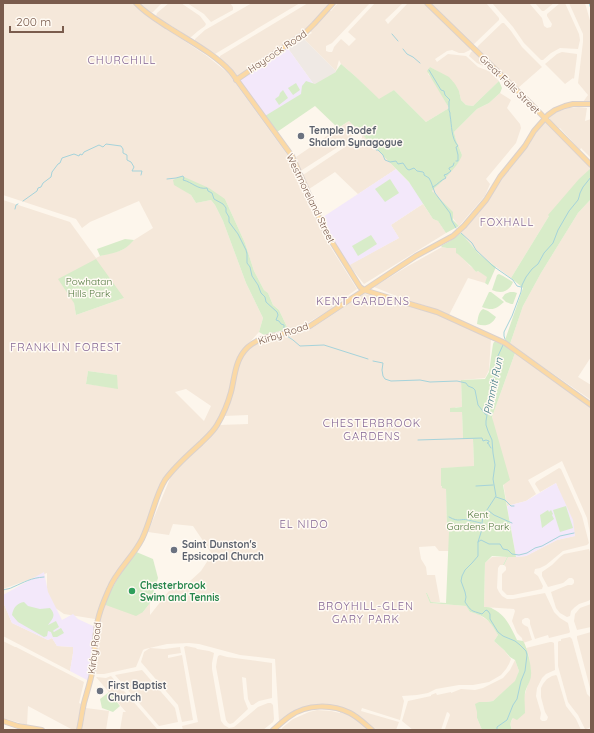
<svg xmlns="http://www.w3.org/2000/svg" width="594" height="733" font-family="Quicksand,sans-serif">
<rect width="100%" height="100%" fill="#fdf6ec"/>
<g fill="#f5e8da" fill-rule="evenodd">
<path d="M3,3H133L139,10L159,24L207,56L228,73L291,160L323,235L357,289L340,301L336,306L306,324L288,329L279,310L273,305L268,293L264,290L254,271L245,243L225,199L185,191L191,195L196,203L211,200L215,205L223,221L246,283L263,318L259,332L240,353L234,368L230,393L217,421L212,430L163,479L157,490L145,528L137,543L107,586L95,619L64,614L54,607L47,592V573L3,589V200L70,222L96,258L100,256L110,253L117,252L124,249L134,240L153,228L139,201L90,222L82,228L76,219L3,195ZM124,298L76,315L74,303ZM88,371L116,375L118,388L86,384ZM186,389L211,406L204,421L175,392Z"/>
<path d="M139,3H162L153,12L151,13Z"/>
<path d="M169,3H181L200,16L206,24L205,26L198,31L191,37H189L156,16L157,13Z"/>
<path d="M187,3H230L233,7V10L211,22L204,14Z"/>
<path d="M252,3H300L215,54L213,53L203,46L202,47L195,42V39L205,30Z"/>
<path d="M308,3H330L322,12L323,14L310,28L239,76H236L230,67L220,59V56Z"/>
<path d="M338,3H370L332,43L326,46V51L329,52H332L333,50L334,47L341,39L349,46L356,39L348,32L375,3H403L385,20L388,24L408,3H423L470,48V50L464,53H459L452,50L447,51L435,59L437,62L448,54L466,56L478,67L486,70L490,72L499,81L473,106L466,105L461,100L459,91L439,72L430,67L428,74L434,81L449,108L426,122L394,90L379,100L355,76L341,64L339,60L336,71L303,38L312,33L310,31L329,10L331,11Z"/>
<path d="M431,3H486L499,18V20L474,44H472Z"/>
<path d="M492,3H529L542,18L544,26L547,28L551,27L552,24L547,16V14L560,3H565L579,34L580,40L578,49L560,48L551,53L543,60H541L524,43L513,27Z"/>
<path d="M535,3H554L544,11H542Z"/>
<path d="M569,3H585L591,24V102H583L588,95L578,83L583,42V34Z"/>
<path d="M502,23H504L511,31L522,47L542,67L518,88L477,48L478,46Z"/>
<path d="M473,51L491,69L487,67L481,65L477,63L469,56L471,52Z"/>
<path d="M562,52L577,54V56L574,79L573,78L565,84L545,64L557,54Z"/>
<path d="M500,93L511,100L507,108L520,124L521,128L516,143L486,179L490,184L485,196L459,226L432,191L445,177L462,155L456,140L454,132L477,109L489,103Z"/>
<path d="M579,107L587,108L585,121L591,119V158L581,148L580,150L560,128H559L550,120V117L557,112L569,108Z"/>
<path d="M349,121L359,132L356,133L341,145L302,170H300L296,157Z"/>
<path d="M545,122L591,167V168L549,215V216L511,278L479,254L461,233L485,205L503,178L529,145L534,135Z"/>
<path d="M362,134L396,169L358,194L335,172L309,189L303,176V175L354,141L360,140L362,138Z"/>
<path d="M591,199V357L578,377L591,385V400L510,344L523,306L541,273L578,213Z"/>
<path d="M423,204L433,219L438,221L446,233L364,284L349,265L399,238L391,225Z"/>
<path d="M442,247L447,248H456L458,253L470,266L473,268L476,272L478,271L488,277L485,283L468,278L449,315L427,306L406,300L374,287L408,266Z"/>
<path d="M364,294L373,295L438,315L491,339L489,370L485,378L461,380L462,407H456L450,412H462L463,439L473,438L474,467L441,468V486L446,488L447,531H449V551H439L435,546L419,547L421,559L426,567L427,575H435L440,602H431L427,593H426L430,603L466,606L470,612L478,614L490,622L494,628L498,635L494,641L504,650L511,659L509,664L506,669L501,675L489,682L473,685H459L436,689L428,693L417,695L402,696L404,701L400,720L362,708L361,711L399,722L396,730H376L359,716L341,708L322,705L297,710L279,721L275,659L240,655L199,644L189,643L167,644L145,649L143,650L136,667L104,674H96L95,673L96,668L98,629L103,604L143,612L150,603V615L169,591L189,582L201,571L212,554L193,526L173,524L169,535L148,532L171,476L206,441L219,425L248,424V415L224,416L237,367L247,350L262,341L311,329L361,296Z"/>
<path d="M515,353L591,408V538L587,518L562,461L528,480L536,494L526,501L507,506L492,417Z"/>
<path d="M559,468L561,469L582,516L589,543L587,545L563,551L546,565L540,568L535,569L534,573L538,576L543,586L542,589L513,595H507L502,590V574L506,570V567L504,565L508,557H516L526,556L557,540L575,536L556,483L540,492L535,484L536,482Z"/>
<path d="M589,549L591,555V599L588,601L579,604L575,607L571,611L570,616L567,617L560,613L556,608L551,592L568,585H572L574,583V580L572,578H569L563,583L548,587L542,576V572L552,565L560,557L564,554Z"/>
<path d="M492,557H507L503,565H500L498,568L497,588L499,592L502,596L507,599H513L545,593L554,612L560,618L568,623L570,632L569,633L549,638L548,635L535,639L530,624V620L528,618H525L522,620V623L524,625L528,627L532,640L523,643L522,638L517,633L512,621L515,611L514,609L484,607L485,563Z"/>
<path d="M3,602L12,623L48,640L52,638L57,646L73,647V653L70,671L3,636Z"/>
<path d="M591,604V627L577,630L574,621L575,614L580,608Z"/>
<path d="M591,632V692L577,638V636Z"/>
<path d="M570,637L572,639L587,694L591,698V727L586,729H585L578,715L571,706L568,702L558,666V642L559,641H561V639Z"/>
<path d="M3,641L15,647H16L84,682L79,703L81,704L77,730H73L28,706L27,725L17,722L3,718Z"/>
<path d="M550,642H552L554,643L555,670L546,674L542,678L537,688L536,696L541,713L540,719L542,721H545L547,720L548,717L545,712L541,697V688L543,684L547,679L552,676L556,675L557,676L566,706L576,719L581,730H512L511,727V722L525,694L531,674L529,656L526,648Z"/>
<path d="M186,646L196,648L197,649L209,651L214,653L212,663V669L221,721L224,725L229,728L234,727L258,707L268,703H271L273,705L274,719L273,722L263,730H183L182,726L198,722L184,647Z"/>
<path d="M180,647L181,653L168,655V658L182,655L193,720L182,722L178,705L141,662L144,652L150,648L164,649Z"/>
<path d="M220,655L227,657L272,663V698L259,701L253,705H251L248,699L246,678L242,677L244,699L248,709L233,723L230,724L228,723L226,720L216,667L217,660L218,656Z"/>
<path d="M515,660L519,671L516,681L493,701L487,702H479L477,718L482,730H472L470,729L461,730H446L445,729L450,715L449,713L447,712L441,730H413L402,721L408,701L431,696V695L436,693L437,695L451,692V693L461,689L475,690L483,688L503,678L510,670Z"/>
<path d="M142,670L175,708L178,722L159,726L115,675Z"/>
<path d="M111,676L158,730H120L123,712H126L96,677L106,678Z"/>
<path d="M86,708L109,711L106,730H107H82Z"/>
<path d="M317,710L331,711L340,713V710L353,717L369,730H282V728L293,719L309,712Z"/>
</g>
<path fill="#efe9e4" d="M302,37L337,72L315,86L287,47Z"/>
<g fill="#f3e8fa">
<path d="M287,47L315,86L266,119L238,80Z"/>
<path d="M396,169L427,201L391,225L399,238L348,266L326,231L320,219Z"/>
<path d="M556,483L573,520L575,536L557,540L526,556L516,557L507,506L526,501Z"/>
<path d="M44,572L48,592L62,620L73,614L78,619L93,626L94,627L93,647H94L90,679L87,680L70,671L73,653V647L57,646L52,638L48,640L12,623L3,602V595Z"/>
</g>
<g fill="#d8ecc9">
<path d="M341,64L355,76L379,99L394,90L426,122L449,108L427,71L430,67L449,77L455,84L459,91L461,100L466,105L473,106L499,81L502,88L500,93L489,103L477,109L454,132L456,140L462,155C459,166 441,182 432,191L453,212V220L459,226L446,233L438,221L433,219L409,182L349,121L338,128L315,106L277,132L265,116L301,94L302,86L306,81L315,84L336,72V71Z"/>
<path d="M296,83L300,90L293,95L288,88Z"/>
<path d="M283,90L288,98L279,105L275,99L279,96L280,93Z"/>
<path d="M591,168V199L578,213L541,273L523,306L510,344L505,340L523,288L511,278L549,216L548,215L579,179Z"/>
<path d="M182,176L209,188L225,199L245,243L254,271L264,290L268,293L273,305L279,310L288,329L264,335L259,332L263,318L246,283L223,221L215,205L211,200L196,203L191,195L174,185L173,180Z"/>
<path d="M390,179L399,193L385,202L375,189Z"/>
<path d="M461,233L479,254L496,267L488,285L485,283L487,277L478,271L476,272C471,265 464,260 458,254L456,253V248H447L442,247L441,246L450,241Z"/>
<path d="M371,235L377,244L358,256L352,246Z"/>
<path d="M125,239L134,240C131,243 127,247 124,249C117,253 108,254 100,256L97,249Z"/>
<path d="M96,259L124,298L76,315L74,303L58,279Z"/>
<path d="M499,274L503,276L513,282C509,292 501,294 492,290L497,275Z"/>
<path d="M489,292H491L504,302C496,309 493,311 482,307Z"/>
<path d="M510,292H514L517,293L513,304H511L506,302L502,298L505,294Z"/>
<path d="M483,309L488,311L496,317C492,325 485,327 477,324C478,319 478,312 483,309Z"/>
<path d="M494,342H496L503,345L504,344L515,353L492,417L510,480L503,485L516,557H508L504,565H503L507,557L492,556L485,563L484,607C487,607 491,607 493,609C506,615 511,628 517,640L523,641C527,646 532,668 531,675C531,681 526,687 525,693C524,699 525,706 525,713L517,720L513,718C510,722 510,725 512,730H482L477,718V712L475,704L479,702H487L493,701L515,681L519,671L515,660L510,657L504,650L494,641L498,635C490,621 486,616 470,612L466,606L430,603L426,593H427L431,602L446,603L449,531H447L446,489L442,488V486H441V468L474,466L473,439H463L462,412H450V408L462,407L461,380L485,379L489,372L493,344Z"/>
<path d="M88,371L117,375L118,389L86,384Z"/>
<path d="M566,506L573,528L560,532L553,510Z"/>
<path d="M548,510L549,512L551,510L553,514L552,515L554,519L542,528L540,515Z"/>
<path d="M134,551L153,559L158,578L150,603L143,612L136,616L103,604Z"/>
<path d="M24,602L28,606L40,609L50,608C57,616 52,619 48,625L56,621L59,627L54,630L53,631L54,632L61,628L64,633L57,637H53L51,632L48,631L47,636L44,637L18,622L12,615C13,608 17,603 24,602Z"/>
<path d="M109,692L120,706L113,712L102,708L100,699Z"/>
</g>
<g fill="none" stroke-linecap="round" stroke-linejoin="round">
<g stroke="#a5d3da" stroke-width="1">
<path d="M589,3L591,9"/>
<path d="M392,34L398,41"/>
<path d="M403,49L407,54L413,57L420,63"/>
<path d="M429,70L441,90L444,91L445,95L450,100L449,101V110L450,113V115C452,126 451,138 458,146L456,147L458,155V161H456"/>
<path d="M374,146L377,148L376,149V150H378L383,155L385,160L390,162L396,161L398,164L403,163L407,169L409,170L414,168L417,171L423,172L424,173V175L429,178L431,182L435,193L450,213L452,221L456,228"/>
<path d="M167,179L176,178L183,176L184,178L183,180C192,182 198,190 207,188L208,191L212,193L214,199L223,204L226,208V212L229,217V222L238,234L246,250L247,254V263L250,267L252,276L258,285L261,293L265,297L266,302L277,312L278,315L276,320L279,321L281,324L284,325V329"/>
<path d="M433,187C438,184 441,180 446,178L444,175L447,174L451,171L449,169V168L453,166L454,163"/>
<path d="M23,201L37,191L38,188L41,187L43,183L51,177L52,172L58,164L60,163L62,158L74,154L79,156L80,154L82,155L84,152L99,145L103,147L106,144L121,146L123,149V153L127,155V160L131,162L134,167L132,171H142L141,175"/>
<path d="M15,209L16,205L18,204"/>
<path d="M461,233L472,243L476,250L493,266L513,280L517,286L521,287"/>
<path d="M287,336L293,340L300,346L324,345L368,359"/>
<path d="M505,339L504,336V332L512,316L521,292L522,285L526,277L532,269L538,264L544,253L553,243L558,230L569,211L578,200L579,197L580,193L583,187L591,177"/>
<path d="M373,361L383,363L382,370L383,376L385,379L391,381L420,380L430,382L457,381L466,383L468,386L473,388L475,390L478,405L486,415"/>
<path d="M418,440L450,439H452L482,438L483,441L486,440L489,441V442L487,443L489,444V445L491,448"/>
<path d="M476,486L493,485"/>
<path d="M496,497L505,500L511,506H514"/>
<path d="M489,511L494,515L512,523"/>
<path d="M449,517C460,523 460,518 468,520C473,521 476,522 481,523"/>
<path d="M478,542L481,540L489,544H500L503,549L508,550L512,554L519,555L527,553L535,548L542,546L560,536L574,533"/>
<path d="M3,590C6,589 10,589 13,587C25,582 30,578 44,577"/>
<path d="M497,730V727L507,720L513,705L517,699L521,681L525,671L527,655L526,651L520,645L515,641L503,636L498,632L490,619V614L488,611L486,610L482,614C470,610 472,612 465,602L466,597L465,592L461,581L462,576L465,570L472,563L478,556V542L483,526L482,523L483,516L496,496L493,479L495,465L493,453L492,440L488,431L486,425V421L487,415L486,408L494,388L493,380L496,374V367L497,358L503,345"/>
</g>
<g stroke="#dad1cd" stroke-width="6">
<g id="major">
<path d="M136,3C145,13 157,20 168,27C188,40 215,54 231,72L292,156L325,231L360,287L364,290L390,298L437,312L505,343L591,405"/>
<path d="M427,3L532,105L591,165"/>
<path d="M236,80L306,32L314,24L333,3"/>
<path d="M3,721L18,726L42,730"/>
<path d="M79,730C81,721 82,712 84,703C87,692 91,680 93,668C95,656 94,644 96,632C97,617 103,603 109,589C117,570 133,557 142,539C151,521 155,496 165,480C175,466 189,454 201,443C207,437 213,432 217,425C223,415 228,403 231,392C235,376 235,359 248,347C265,332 290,336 310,326L416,256L453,236L464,226L486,200L500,177L525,146L534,131L548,115L555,110L565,106L573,104H591"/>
<path d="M273,730C279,725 284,720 290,716C307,704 332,704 350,713C358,717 365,724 372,730"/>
</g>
</g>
<use href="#major" stroke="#fbd9a5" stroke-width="4"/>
</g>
<g fill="#6b7280" stroke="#fffaf3" stroke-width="1.5">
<circle cx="301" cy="136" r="4"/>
<circle cx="174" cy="550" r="4"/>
<circle cx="100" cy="691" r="4"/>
</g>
<circle fill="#2e9e5b" stroke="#fffaf3" stroke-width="1.5" cx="132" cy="591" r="4"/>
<g text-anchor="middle" stroke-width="3" stroke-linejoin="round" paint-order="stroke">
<g font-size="10" fill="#7a5c4d" stroke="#fffaf3">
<text transform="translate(277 51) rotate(-34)" y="4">Haycock Road</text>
<text transform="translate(510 84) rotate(44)" y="4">Great Falls Street</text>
<text transform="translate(311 198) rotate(64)" y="4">Westmoreland Street</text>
<text transform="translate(283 333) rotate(-18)" y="4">Kirby Road</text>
<text transform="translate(94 648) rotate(-83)" y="4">Kirby Road</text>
</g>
<g font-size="10" font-weight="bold" fill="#5b616d" stroke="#fffaf3" text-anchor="start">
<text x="309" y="134">Temple Rodef<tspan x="309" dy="12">Shalom Synagogue</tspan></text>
<text x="182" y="548">Saint Dunston's<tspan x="182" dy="12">Epsicopal Church</tspan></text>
<text x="108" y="689">First Baptist<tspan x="108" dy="12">Church</tspan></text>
</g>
<g font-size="10" fill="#537a41" stroke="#fffaf3">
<text x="89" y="285">Powhatan<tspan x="89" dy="12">Hills Park</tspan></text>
<text x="478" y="518">Kent<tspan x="478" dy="12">Gardens Park</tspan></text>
</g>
<g font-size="10" font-weight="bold" fill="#27864d" stroke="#fffaf3" text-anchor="start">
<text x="140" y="589">Chesterbrook<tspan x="140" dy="12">Swim and Tennis</tspan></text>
</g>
<g font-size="11" letter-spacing="1" fill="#846695" stroke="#fffaf3">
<text x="122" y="64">CHURCHILL</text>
<text x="507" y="226">FOXHALL</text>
<text x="363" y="305">KENT GARDENS</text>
<text x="66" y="351">FRANKLIN FOREST</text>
<text x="372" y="427">CHESTERBROOK<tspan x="372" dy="13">GARDENS</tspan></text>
<text x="304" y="528">EL NIDO</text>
<text x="366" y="610">BROYHILL-GLEN<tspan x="366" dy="13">GARY PARK</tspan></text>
</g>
<g font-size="11" font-style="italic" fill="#437c86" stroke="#fffaf3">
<text transform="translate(493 386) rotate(-78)" y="4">Pimmit Run</text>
</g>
</g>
<rect width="594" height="733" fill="none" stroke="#7a5c4d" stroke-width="8"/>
<path d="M10 26v6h53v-6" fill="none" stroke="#7a5c4d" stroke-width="2"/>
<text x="16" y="26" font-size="12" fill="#7a5c4d" stroke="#fffaf3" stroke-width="3" paint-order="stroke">200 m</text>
</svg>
